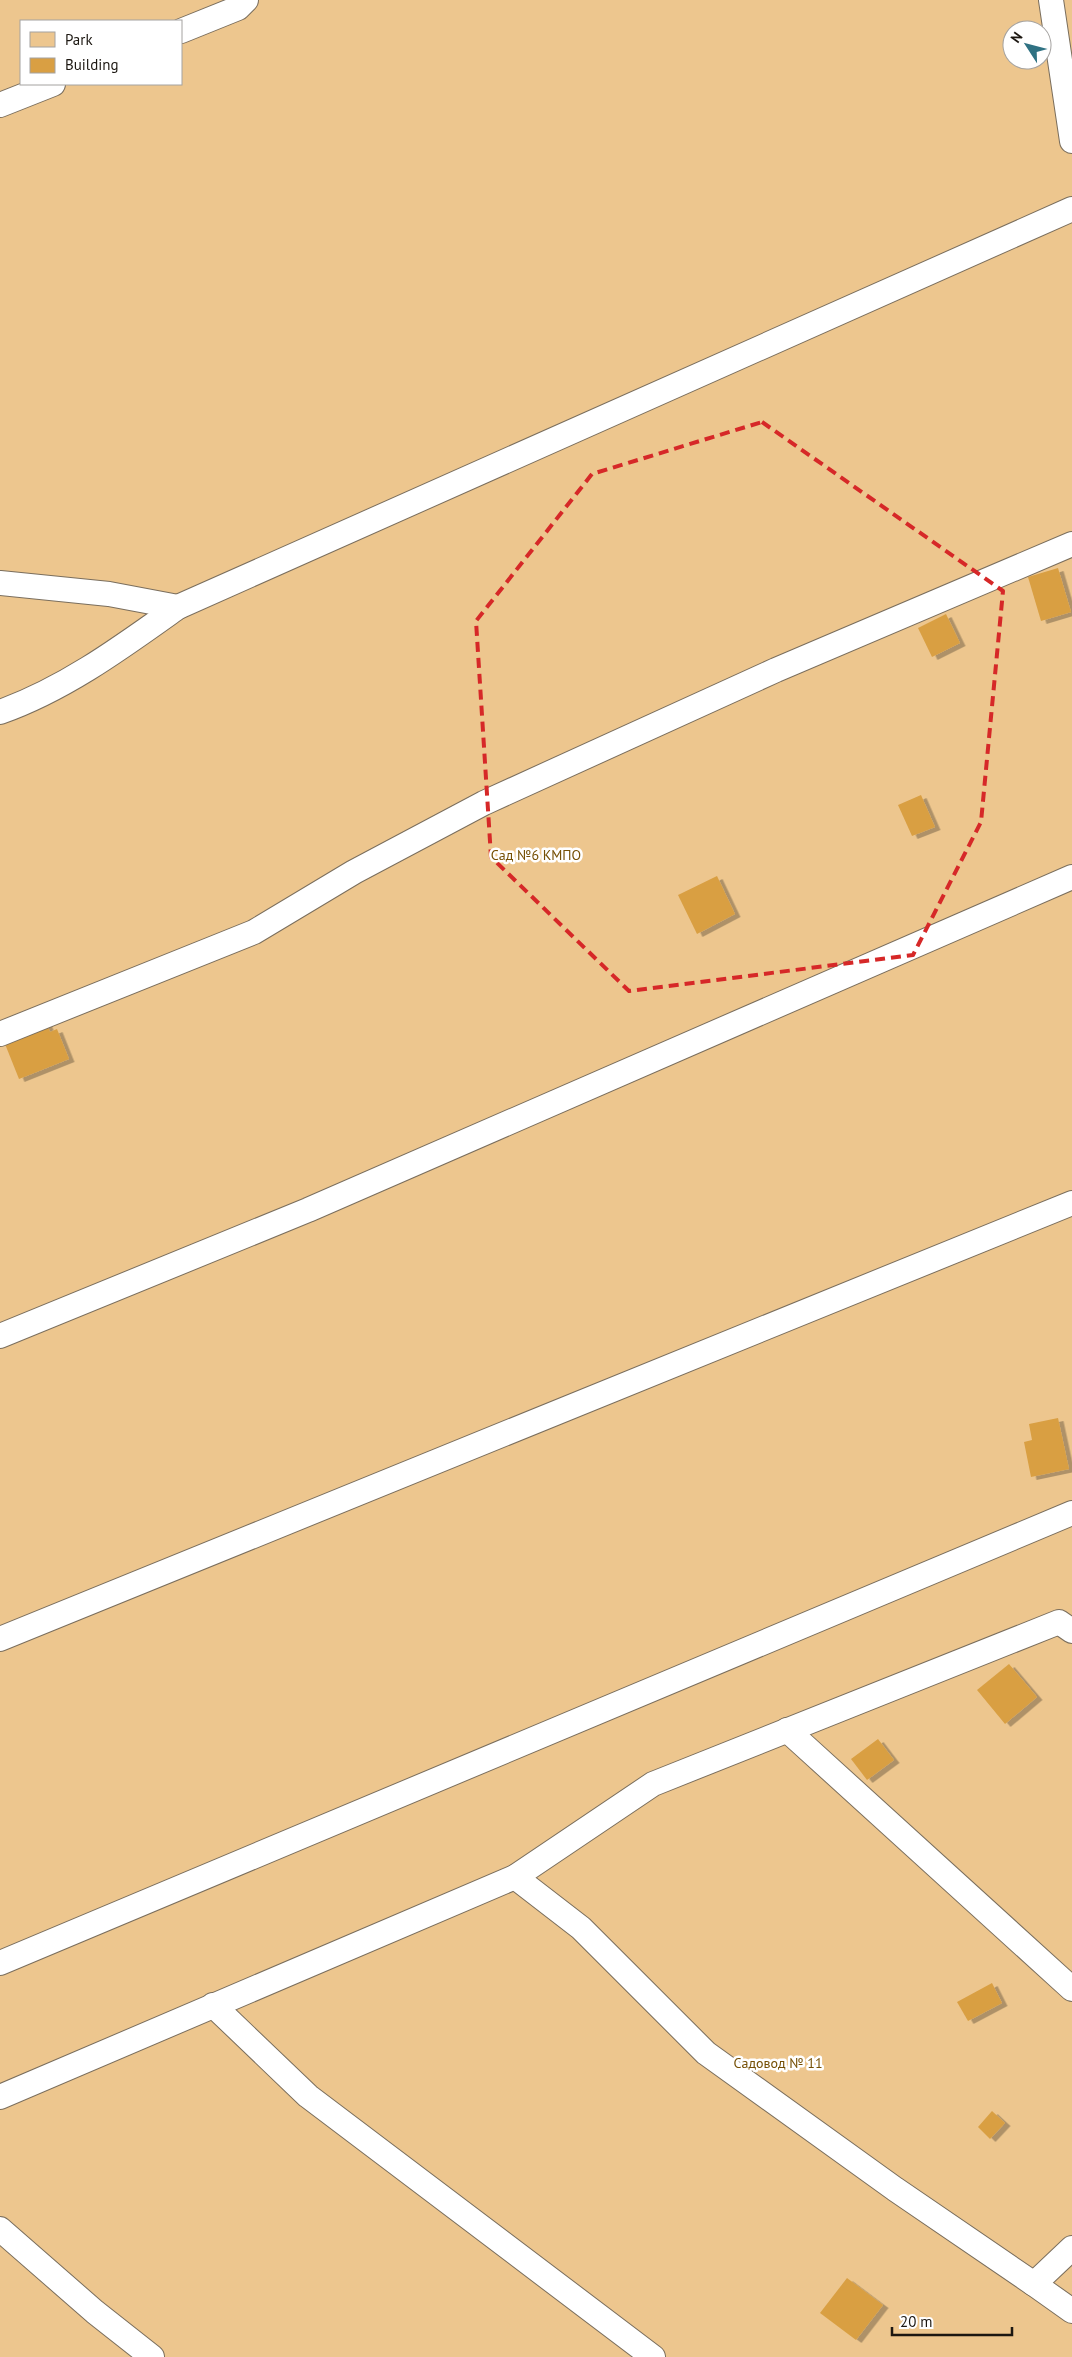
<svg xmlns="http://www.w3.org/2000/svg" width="1072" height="2357" font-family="'PT Sans',sans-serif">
<defs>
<filter id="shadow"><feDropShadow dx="5.5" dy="3" stdDeviation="0" flood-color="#0004"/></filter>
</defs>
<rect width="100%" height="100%" fill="#ebddca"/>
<path fill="#edc68e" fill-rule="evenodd" d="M0,0H1072V2357H0ZM21,21H181V84H21ZM1012,30H1042V60H1012Z"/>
<g fill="#d99f43" filter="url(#shadow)">
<path d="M1058,568L1071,612L1041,621L1028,577Z"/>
<path d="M946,614L960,643L932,657L918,628Z"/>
<path d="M921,795L935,827L912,836L898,805Z"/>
<path d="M717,876L735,914L697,934L678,895Z"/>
<path d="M46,1022L50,1032L57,1029L69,1059L19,1079L3,1039Z"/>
<path d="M1058,1418L1069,1469L1031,1477L1024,1442L1032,1440L1029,1424Z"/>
<path d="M1009,1664L1037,1697L1005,1724L977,1690Z"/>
<path d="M878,1739L894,1760L867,1780L851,1759Z"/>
<path d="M992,1983L1002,2003L968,2021L957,2002Z"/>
<path d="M992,2111L1005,2123L990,2139L978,2127Z"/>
<path d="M847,2278L883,2305L856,2340L820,2313Z"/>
</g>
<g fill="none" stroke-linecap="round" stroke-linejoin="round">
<g stroke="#7a6e5d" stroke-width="26">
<g id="lane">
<path d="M1051,0L1072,141"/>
<path d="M181,31L238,8L246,0"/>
<path d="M0,105L53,84"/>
<path d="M0,583L109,594L178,607"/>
<path d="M0,712C65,689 122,647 178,607L1072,209"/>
<path d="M0,1034L254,932L354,872L484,803L776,670L1072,544"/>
<path d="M0,1336L308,1210L1072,877"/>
<path d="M0,1639L1072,1203"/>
<path d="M787,1730L1072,1989"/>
<path d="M515,1877L581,1928L706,2053L895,2189L1034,2284L1072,2248"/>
<path d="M0,1963L1072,1513"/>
<path d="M213,2005L308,2096L653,2357"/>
<path d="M0,2097L515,1877L653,1784L1059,1622L1072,1631"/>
<path d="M0,2229L95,2312L152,2357"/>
<path d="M1034,2284L1072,2311"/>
</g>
</g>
<use href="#lane" stroke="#fff" stroke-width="24"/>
</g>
<path fill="none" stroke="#d62828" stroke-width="4" stroke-dasharray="10 6" stroke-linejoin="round" d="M762,422L1003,591L981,822L913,955L629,991L491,857L476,621L592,474Z"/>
<g text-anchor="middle" stroke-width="5" stroke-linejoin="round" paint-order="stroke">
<g font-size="14" fill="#754f04" stroke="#fff">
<text x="536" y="860">Сад №6 КМПО</text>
<text x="778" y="2068">Садовод № 11</text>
</g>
</g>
<rect x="20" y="20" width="162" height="65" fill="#ffffff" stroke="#a4a2a0"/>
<rect x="30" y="32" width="25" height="15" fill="#edc68e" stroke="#a4a2a0"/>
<text x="65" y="45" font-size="15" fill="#1c1711">Park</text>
<rect x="30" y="58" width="25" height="15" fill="#d99f43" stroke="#a4a2a0"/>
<text x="65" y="70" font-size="15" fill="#1c1711">Building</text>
<g transform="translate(1027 45) rotate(306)"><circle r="24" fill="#ffffff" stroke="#a4a2a0"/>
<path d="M0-4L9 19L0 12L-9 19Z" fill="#2f7283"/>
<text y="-8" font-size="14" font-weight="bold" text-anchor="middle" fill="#1c1711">N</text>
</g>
<path d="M892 2327v8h120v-8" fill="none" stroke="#1c1711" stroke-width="2.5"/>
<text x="900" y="2327" font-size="15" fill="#1c1711" stroke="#ffffff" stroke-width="4" paint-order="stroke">20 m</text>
</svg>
